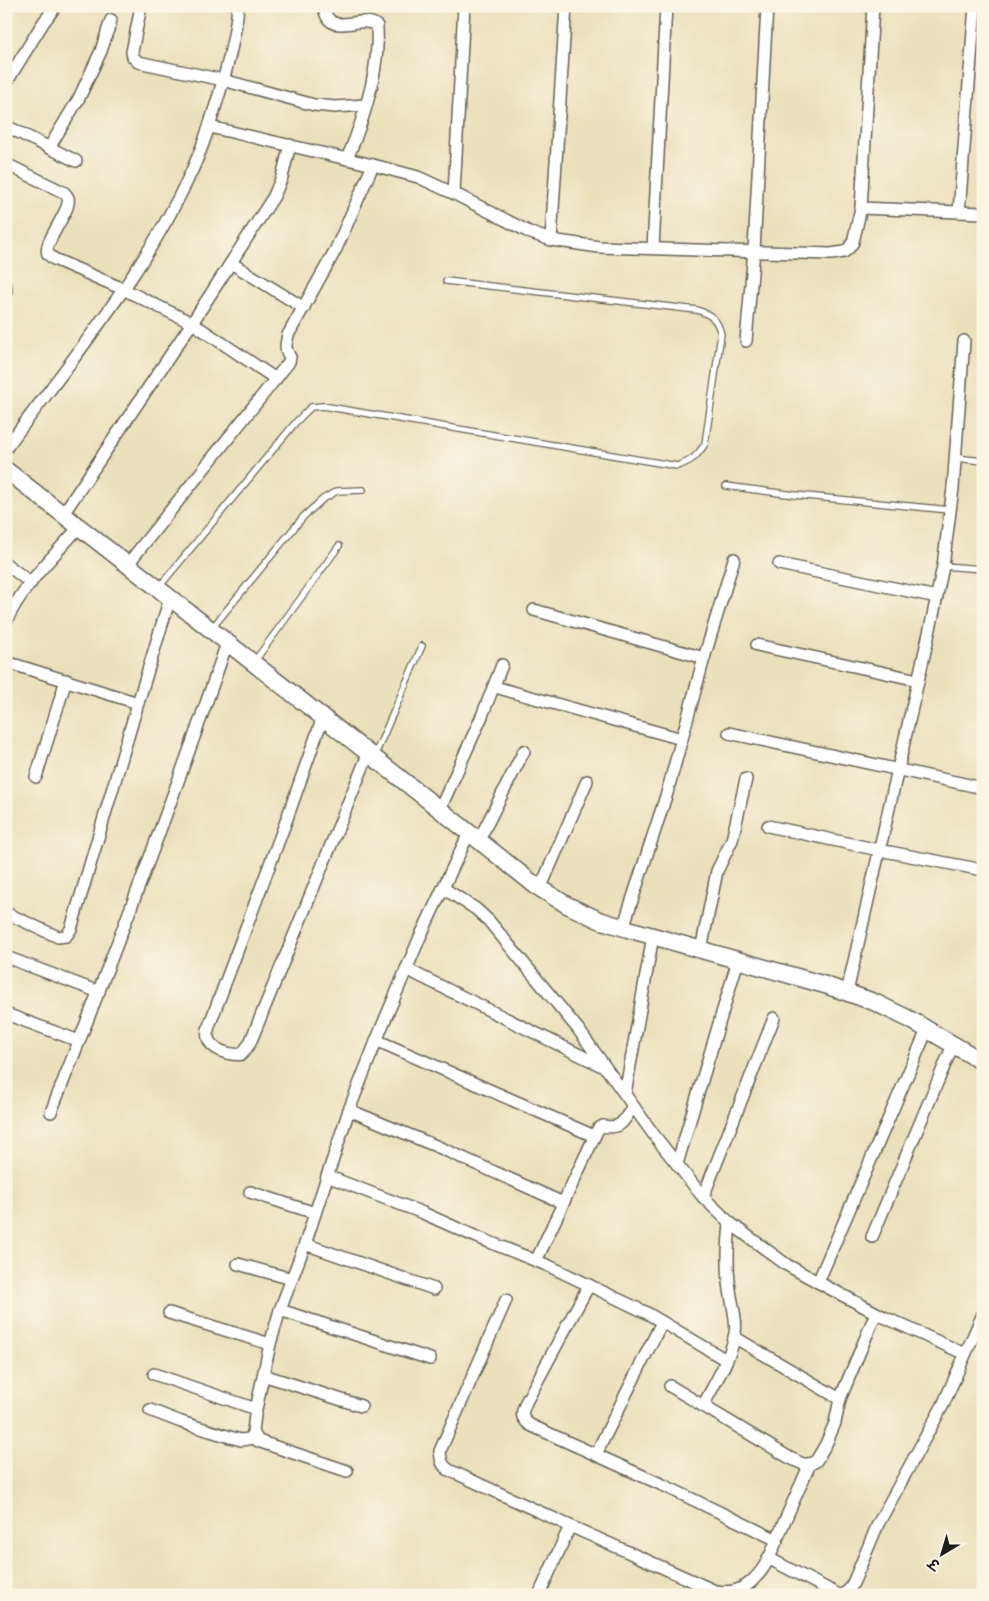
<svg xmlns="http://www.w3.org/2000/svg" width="989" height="1601" font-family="Pangolin,'Playpen Sans Deva',sans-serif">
<rect width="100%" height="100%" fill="#fcf5e5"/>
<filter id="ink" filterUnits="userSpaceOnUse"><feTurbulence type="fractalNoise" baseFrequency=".02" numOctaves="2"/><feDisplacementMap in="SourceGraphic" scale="10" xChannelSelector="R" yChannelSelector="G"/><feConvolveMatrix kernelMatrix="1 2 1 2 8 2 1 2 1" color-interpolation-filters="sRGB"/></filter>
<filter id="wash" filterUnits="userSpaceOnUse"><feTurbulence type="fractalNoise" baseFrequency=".0096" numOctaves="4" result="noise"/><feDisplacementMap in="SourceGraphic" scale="20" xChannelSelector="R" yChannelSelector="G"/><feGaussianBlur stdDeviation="1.12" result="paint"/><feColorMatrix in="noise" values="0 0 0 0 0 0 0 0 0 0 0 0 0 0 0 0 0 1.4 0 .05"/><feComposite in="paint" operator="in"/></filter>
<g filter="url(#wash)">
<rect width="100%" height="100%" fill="#ebe0bc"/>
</g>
<g filter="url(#ink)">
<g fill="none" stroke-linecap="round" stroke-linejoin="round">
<g stroke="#646154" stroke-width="8">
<g id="lane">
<path d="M956,458L983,461"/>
<path d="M726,486L795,495L950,510"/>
<path d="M943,566L983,569"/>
<path d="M159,587L296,422L311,407L323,406L677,466C692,461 696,457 705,444L721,334C717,319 712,315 697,310L446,281"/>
<path d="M212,628L304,516L323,499L337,491L363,490"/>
<path d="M254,662L339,546"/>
<path d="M375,755L422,646"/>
</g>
</g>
<g stroke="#646154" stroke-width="14">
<g id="street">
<path d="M141,6L132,52L133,57L138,62L223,80L314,105L335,107L366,105"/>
<path d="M324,6C328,41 361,12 377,26C380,70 364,119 347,159"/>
<path d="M6,83L43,23L56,6"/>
<path d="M6,126L76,161"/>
<path d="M210,127L373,165L418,177L459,196L531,233L551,240L599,247L831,254L844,252L849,248L853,242L861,208L873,6"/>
<path d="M49,148L79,98L101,51L111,20"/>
<path d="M6,164L63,192C65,193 67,196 68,198C72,210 42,243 48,254C49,256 52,257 54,259L123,289L192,323L276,379"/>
<path d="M454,193L464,6"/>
<path d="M861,208L983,213"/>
<path d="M959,212L975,6"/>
<path d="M551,240L566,6"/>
<path d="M653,248L666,6"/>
<path d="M231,263L304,308"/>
<path d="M6,287V294"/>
<path d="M746,341L754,250L767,6"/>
<path d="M6,448C70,362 141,277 187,181C203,149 213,115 223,81C230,56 236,31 238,6"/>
<path d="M63,514L192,323L274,196L282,177L290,145"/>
<path d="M6,564L31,583"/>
<path d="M779,564L937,597"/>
<path d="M127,565L289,362L290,357C284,349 286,344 288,335L336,249L373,165"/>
<path d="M534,610L704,658"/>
<path d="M6,622C21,587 55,555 79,527"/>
<path d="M757,645L918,680"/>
<path d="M6,662L138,703"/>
<path d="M495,687L682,739"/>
<path d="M323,717L285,824L209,1026C208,1029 207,1034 208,1038C211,1050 231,1056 242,1054L250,1043L369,752"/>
<path d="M729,733L983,788"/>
<path d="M36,777L66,680"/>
<path d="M440,809L482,716L502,665"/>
<path d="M768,826L879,850L983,870"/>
<path d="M479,840L524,751"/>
<path d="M443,888L476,909L489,921L578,1029L654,1135L703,1197L730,1223L787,1265L827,1287L884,1317L965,1354"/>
<path d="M540,889L587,781"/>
<path d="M6,913L58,937L66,936L71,929L138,703L170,598"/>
<path d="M623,928L667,793L704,658L734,559"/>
<path d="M701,950L717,871L732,840L746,779"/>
<path d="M6,957L99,992"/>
<path d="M406,969L604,1067"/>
<path d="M847,992L932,620L943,566L953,488L964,341"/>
<path d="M6,1014L79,1041"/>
<path d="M376,1040L594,1136"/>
<path d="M625,1094L653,936"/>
<path d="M349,1110L443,1149L563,1203"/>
<path d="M51,1112C113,957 173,801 227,643"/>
<path d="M677,1164L738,960"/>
<path d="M327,1176L423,1213L472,1235L549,1266L647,1313L726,1360"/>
<path d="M250,1192L315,1213"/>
<path d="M703,1197L774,1018"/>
<path d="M872,1237L953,1045"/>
<path d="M305,1244L434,1289"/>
<path d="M536,1261L598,1129L603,1126C622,1130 624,1120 633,1106"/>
<path d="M238,1264L292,1279"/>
<path d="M818,1282L927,1030"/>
<path d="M589,1285L526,1402C522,1413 519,1416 530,1425L667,1487L777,1540"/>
<path d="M506,1300L440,1451C441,1459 441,1465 449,1470L570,1526L715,1591C730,1593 743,1591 754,1579C769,1565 775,1543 783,1525C792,1504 801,1484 810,1464"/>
<path d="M280,1310L430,1359"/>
<path d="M169,1313L270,1344"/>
<path d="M734,1337L840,1399"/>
<path d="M154,1374L256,1409"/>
<path d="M263,1375L361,1406"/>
<path d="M670,1386L790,1458L803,1464H810L816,1461L826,1444L835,1423L840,1399L876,1313"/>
<path d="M703,1406C713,1386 729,1361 734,1339C739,1320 730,1300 729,1281C727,1262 728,1243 730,1223"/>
<path d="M150,1410L181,1422L230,1437L241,1440L256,1438"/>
<path d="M596,1454L662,1322"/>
<path d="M347,1471L258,1441L253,1432L255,1414L270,1344L280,1310L305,1244L349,1110L381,1029L420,937L469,833"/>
<path d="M768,1558L839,1595"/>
<path d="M539,1595L570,1526"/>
<path d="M843,1595L849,1590L854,1581L878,1524L943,1405L983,1314"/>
</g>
</g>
<g stroke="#646154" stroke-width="19">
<path id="secondary" d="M6,470C183,608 361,746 536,886L567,905L599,920L628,929L825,985L874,1002L911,1020L983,1062"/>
</g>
<use href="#lane" stroke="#fff" stroke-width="5.5"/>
<use href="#street" stroke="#fff" stroke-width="11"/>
<use href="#secondary" stroke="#fff" stroke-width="16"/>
</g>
</g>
<rect width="989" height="1601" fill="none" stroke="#fcf5e5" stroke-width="25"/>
<g transform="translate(942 1554) rotate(218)" stroke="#fcf5e5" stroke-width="4" paint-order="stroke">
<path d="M0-4L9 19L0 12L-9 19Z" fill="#1c1c1c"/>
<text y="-8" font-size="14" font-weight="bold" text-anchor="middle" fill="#1c1c1c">उ</text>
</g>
</svg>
